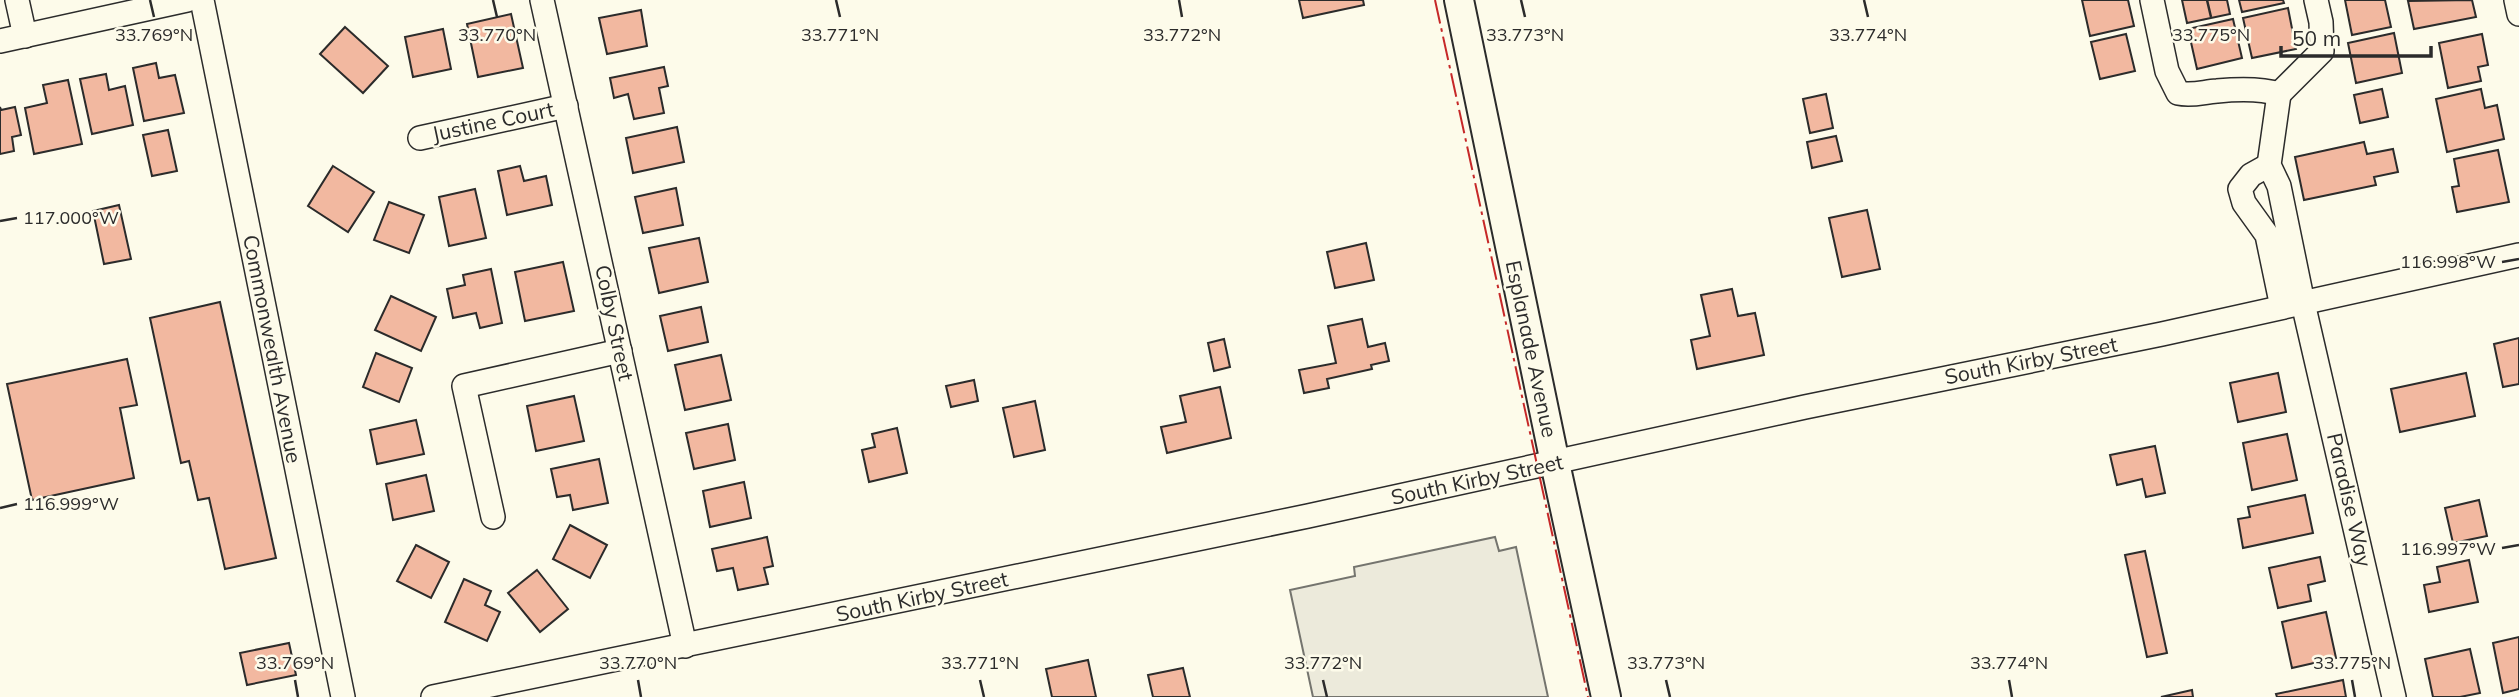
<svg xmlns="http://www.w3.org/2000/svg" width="2519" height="697" font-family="Mulish,sans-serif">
<rect width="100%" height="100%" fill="#fdfbea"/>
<path fill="#eceadb" stroke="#74746e" stroke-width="2" d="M1495,537L1499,551L1516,547L1548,697H1313L1290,590L1355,576L1354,567Z"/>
<g fill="#f2b8a0" stroke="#2b2b2b" stroke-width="2">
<path d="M1299,0H1363L1364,5L1303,18Z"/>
<path d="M2082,0H2128L2134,26L2090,36Z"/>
<path d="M2182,0H2227L2230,14L2187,23Z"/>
<path d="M2239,0H2283L2284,3L2242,12Z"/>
<path d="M2345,0H2385L2391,27L2352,35Z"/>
<path d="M2472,0L2476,17L2414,29L2408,1Z"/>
<path d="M2288,8L2296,49L2252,58L2243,18Z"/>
<path d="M641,10L647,46L607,54L599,18Z"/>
<path d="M511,14L523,68L478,77L467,24Z"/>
<path d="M2233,19L2242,58L2197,69L2188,29Z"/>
<path d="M345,27L388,66L363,93L320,54Z"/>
<path d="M443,29L451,69L413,77L405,37Z"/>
<path d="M2394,33L2402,73L2356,83L2348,43Z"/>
<path d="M2126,34L2135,71L2100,79L2091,42Z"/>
<path d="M2482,34L2488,65L2478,67L2481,81L2448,88L2439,43Z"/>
<path d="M156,63L159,78L175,75L184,113L144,121L133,68Z"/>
<path d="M664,67L668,86L659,88L664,113L634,119L628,94L614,98L610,78Z"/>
<path d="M106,74L109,90L125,86L133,125L92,134L80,79Z"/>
<path d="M68,80L82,144L34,154L25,108L47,103L43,85Z"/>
<path d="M2382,89L2388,117L2360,123L2354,95Z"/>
<path d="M2481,89L2485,108L2497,105L2504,139L2447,152L2436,99Z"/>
<path d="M1826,94L1833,128L1810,133L1803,99Z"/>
<path d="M0,107L1,110L15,107L21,135L12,137L14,151L0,154Z"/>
<path d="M677,127L684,162L633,173L626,138Z"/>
<path d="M168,130L177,171L152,176L143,135Z"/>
<path d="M1836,136L1842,161L1812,168L1807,142Z"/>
<path d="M2364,142L2367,154L2393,149L2398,172L2374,177L2376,185L2304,200L2295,157Z"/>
<path d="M2498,150L2509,202L2457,212L2452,187L2459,186L2454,159Z"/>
<path d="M333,166L374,192L348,232L308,206Z"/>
<path d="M520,166L524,181L546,176L552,205L507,215L498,171Z"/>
<path d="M676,188L683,225L643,233L635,197Z"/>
<path d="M475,189L486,238L449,246L439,197Z"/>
<path d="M389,202L424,215L409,253L374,240Z"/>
<path d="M119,205L131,259L104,264L93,211Z"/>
<path d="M1867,210L1880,269L1842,277L1829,218Z"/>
<path d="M699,238L708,282L659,293L649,248Z"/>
<path d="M1366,243L1374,280L1335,288L1327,252Z"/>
<path d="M563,262L574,311L525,321L515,272Z"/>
<path d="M491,269L502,323L480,328L476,313L453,318L447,289L465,285L463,275Z"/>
<path d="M1732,289L1738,316L1755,313L1764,355L1697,369L1691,340L1710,336L1701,295Z"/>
<path d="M391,296L436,317L421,351L375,330Z"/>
<path d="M220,302L276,558L225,569L209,498L198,500L189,461L181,463L150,318Z"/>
<path d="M701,307L708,342L668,351L660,316Z"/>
<path d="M1362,319L1368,347L1385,343L1389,361L1371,365L1372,369L1327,379L1329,388L1304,393L1299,370L1336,363L1328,326Z"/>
<path d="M2519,338V384L2503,387L2494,344Z"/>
<path d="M1224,339L1230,367L1214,371L1208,343Z"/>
<path d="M376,353L412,368L399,402L363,387Z"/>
<path d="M721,355L731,400L685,410L675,365Z"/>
<path d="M127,359L137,405L120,408L134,478L32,500L7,384Z"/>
<path d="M2278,373L2286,412L2238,422L2230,383Z"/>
<path d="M2466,373L2475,416L2400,432L2391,389Z"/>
<path d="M974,380L978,401L951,407L946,386Z"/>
<path d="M1220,387L1231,438L1167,453L1161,427L1186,422L1180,396Z"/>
<path d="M574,396L584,441L536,451L527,406Z"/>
<path d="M1035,401L1045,450L1014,457L1003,408Z"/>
<path d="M416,420L424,454L377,464L370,430Z"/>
<path d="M728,424L735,460L694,469L686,433Z"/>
<path d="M897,428L907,473L869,482L862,450L875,447L872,434Z"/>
<path d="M2287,434L2297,480L2252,490L2243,443Z"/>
<path d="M2155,446L2165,493L2146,497L2142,479L2117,485L2110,455Z"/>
<path d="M599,459L608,503L573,510L570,495L557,497L551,469Z"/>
<path d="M426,475L434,511L393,520L386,484Z"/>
<path d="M744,482L751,518L710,527L703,491Z"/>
<path d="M2305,495L2313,533L2243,548L2238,519L2250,517L2248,507Z"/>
<path d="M2479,500L2487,536L2453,543L2445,508Z"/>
<path d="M570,525L607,545L590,578L553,559Z"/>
<path d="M767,537L773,566L764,568L768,584L738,590L733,568L717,571L712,549Z"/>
<path d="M416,545L449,562L431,598L397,581Z"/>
<path d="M2145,551L2167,653L2147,657L2125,555Z"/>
<path d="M2320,557L2325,581L2308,585L2311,601L2278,608L2269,568Z"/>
<path d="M2469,560L2478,602L2429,612L2424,585L2440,582L2437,567Z"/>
<path d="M537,570L568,609L540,632L508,593Z"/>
<path d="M464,579L491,591L485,605L500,612L487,641L445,622Z"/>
<path d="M2326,612L2336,658L2292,668L2282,622Z"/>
<path d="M2519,637V689L2503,693L2493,643Z"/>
<path d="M289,643L296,675L247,685L240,653Z"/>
<path d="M2470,649L2480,693L2460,697H2433L2425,659Z"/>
<path d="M1088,660L1096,697H1052L1046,669Z"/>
<path d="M1183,668L1190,697H1153L1148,675Z"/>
<path d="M2343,680L2346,697H2277L2276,694Z"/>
<path d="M2192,690L2193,697H2161Z"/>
</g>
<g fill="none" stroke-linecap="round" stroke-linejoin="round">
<g stroke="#2b2b2b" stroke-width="26">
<g id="minor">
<path d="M17,0L25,36"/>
<path d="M202,0L343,697"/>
<path d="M542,0L685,646"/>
<path d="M2152,0L2167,71L2178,93C2192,96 2203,92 2217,91C2238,89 2260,88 2279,94"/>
<path d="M2516,0L2519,14"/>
<path d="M0,41L187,0"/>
<path d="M2279,94L2269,165L2279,186L2303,303L2394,697"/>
<path d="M2279,94L2322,51L2321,22L2316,0"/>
<path d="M420,138L566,106"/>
<path d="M2269,165L2251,175L2240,189L2244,203L2267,235L2282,307"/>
<path d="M493,517L464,386L620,351"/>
<path d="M433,697L1308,516L1805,407L2162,334L2519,255"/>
</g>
</g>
<g stroke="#2b2b2b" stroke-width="32">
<path id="major" d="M1459,0L1555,463L1606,697"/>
</g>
<use href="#minor" stroke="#fdfbea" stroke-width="23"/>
<use href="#major" stroke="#fdfbea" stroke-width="28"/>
<path stroke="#c62828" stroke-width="2" stroke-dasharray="24 5 3.5 5" stroke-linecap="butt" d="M1435,0L1588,697"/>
</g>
<path fill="none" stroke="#2b2b2b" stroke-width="2.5" d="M150,0L154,17M493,0L497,17M836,0L840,17M1179,0L1182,17M1521,0L1525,17M1864,0L1868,17M2207,0L2211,17M0,221L17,218M2502,262L2519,259M0,508L17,504M2502,548L2519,545M295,680L298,697M638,680L641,697M980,680L984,697M1323,680L1327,697M1666,680L1670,697M2009,680L2012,697M2352,680L2355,697"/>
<g text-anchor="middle" stroke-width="5" stroke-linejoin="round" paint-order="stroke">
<g font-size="21" fill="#2b2b2b" stroke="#fdfbea">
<text transform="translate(493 122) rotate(-12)" y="7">Justine Court</text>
<text transform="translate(614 323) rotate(78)" y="7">Colby Street</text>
<text transform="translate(272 349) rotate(79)" y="7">Commonwealth Avenue</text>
<text transform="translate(1531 349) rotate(78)" y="7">Esplanade Avenue</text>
<text transform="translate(2031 361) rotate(-11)" y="7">South Kirby Street</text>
<text transform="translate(1477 480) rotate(-12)" y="7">South Kirby Street</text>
<text transform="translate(2349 500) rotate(77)" y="7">Paradise Way</text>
<text transform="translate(922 597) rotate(-12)" y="7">South Kirby Street</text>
</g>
</g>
<g font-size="18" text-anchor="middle" fill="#2b2b2b" stroke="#fdfbea" stroke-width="5" stroke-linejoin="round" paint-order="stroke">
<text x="154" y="41">33.769°N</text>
<text x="497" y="41">33.770°N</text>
<text x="840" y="41">33.771°N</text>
<text x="1182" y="41">33.772°N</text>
<text x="1525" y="41">33.773°N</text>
<text x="1868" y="41">33.774°N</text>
<text x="2211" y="41">33.775°N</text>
<text x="71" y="224">117.000°W</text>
<text x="2448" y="268">116.998°W</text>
<text x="71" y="510">116.999°W</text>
<text x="2448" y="555">116.997°W</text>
<text x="295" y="669">33.769°N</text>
<text x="638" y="669">33.770°N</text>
<text x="980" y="669">33.771°N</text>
<text x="1323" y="669">33.772°N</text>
<text x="1666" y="669">33.773°N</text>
<text x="2352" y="669">33.775°N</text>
<text x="2009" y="669">33.774°N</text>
</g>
<path d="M2281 46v10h150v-10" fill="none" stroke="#2b2b2b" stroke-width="3.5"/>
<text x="2292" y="46" font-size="21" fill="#2b2b2b" stroke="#fdfbea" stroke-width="5" paint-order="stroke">50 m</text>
</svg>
